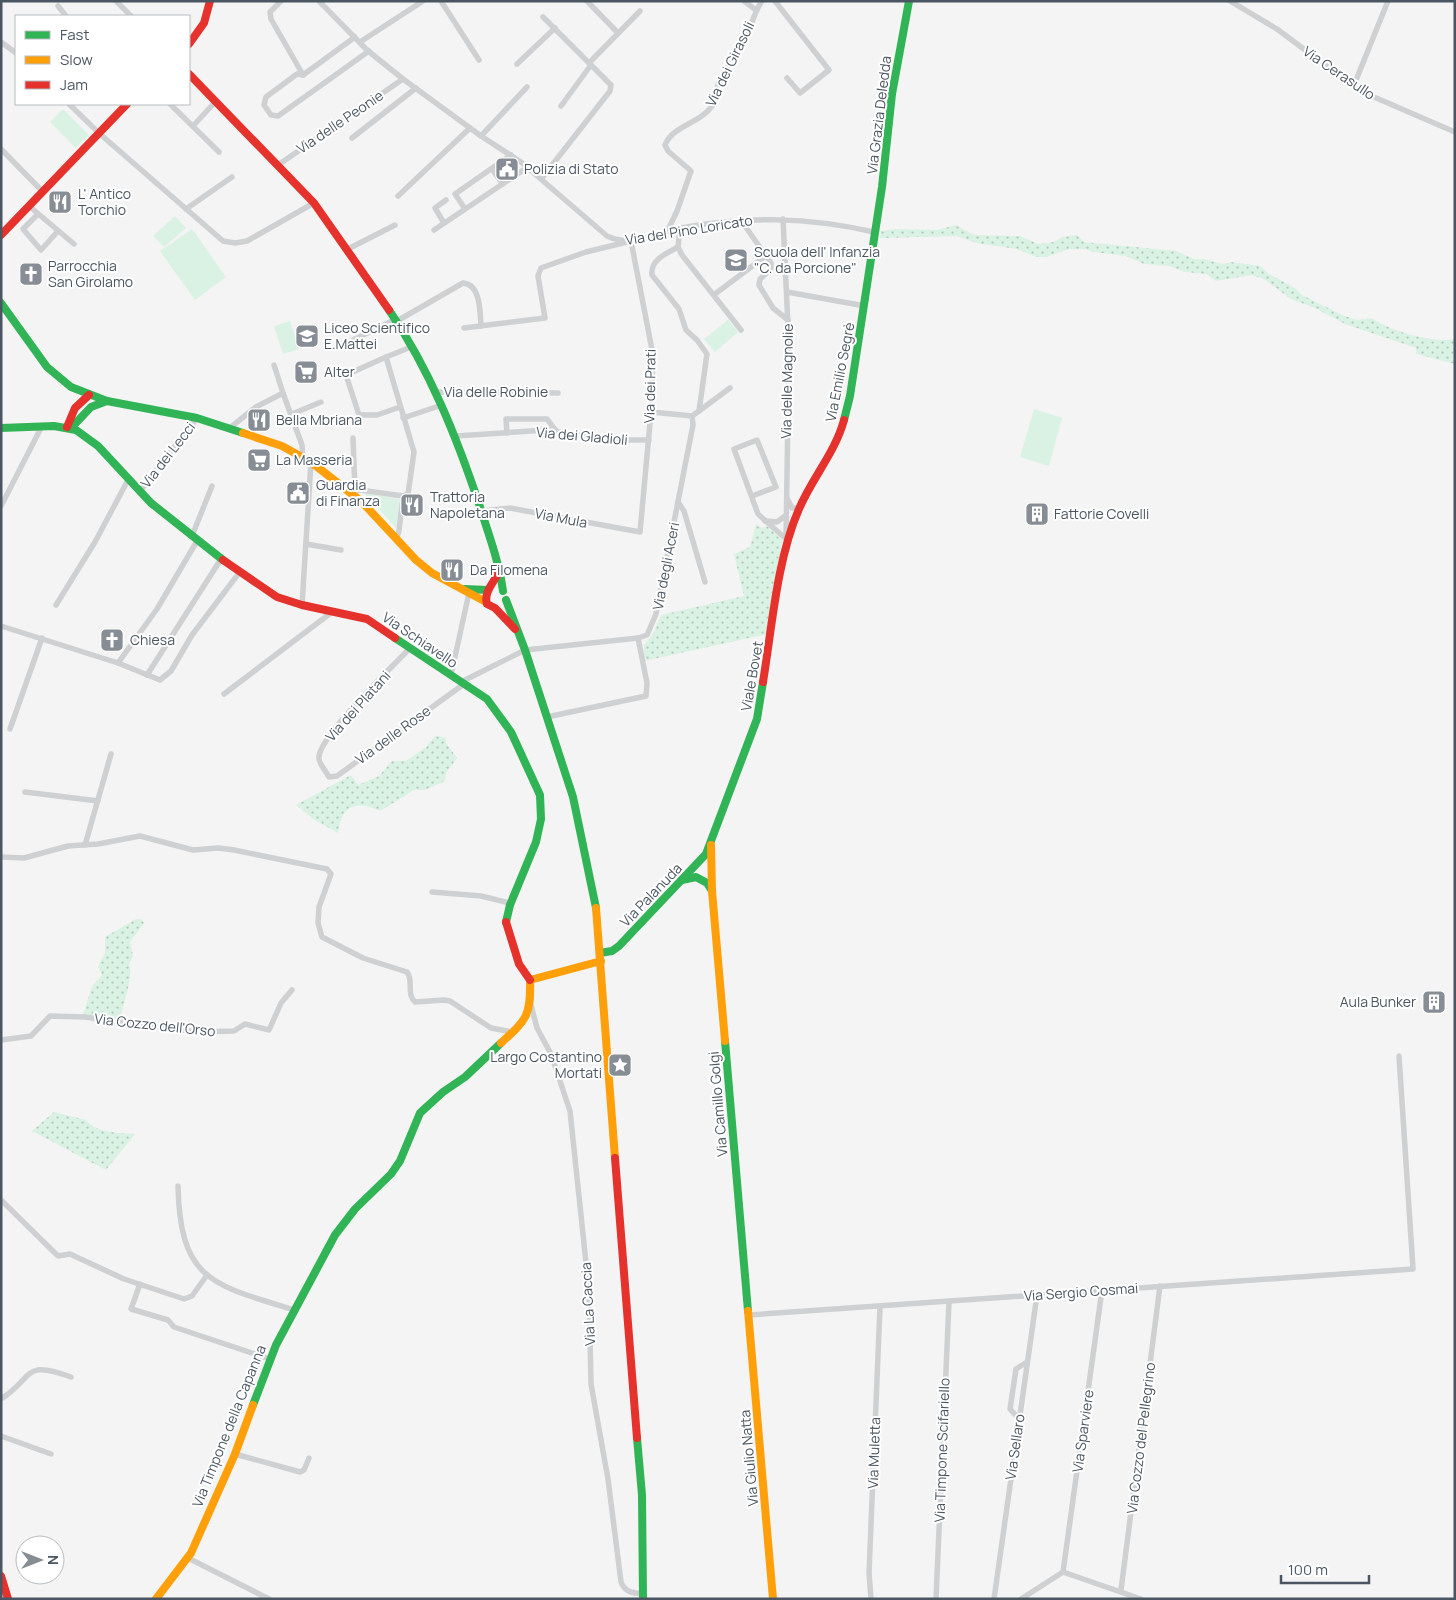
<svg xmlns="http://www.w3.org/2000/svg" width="1456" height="1600" font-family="Manrope,sans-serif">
<defs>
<pattern id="grass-dots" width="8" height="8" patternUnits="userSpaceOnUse" patternTransform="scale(1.25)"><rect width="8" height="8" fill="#d9f2e3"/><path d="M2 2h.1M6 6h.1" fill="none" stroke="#b2c7bb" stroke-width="1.8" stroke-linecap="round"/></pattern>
</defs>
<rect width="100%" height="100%" fill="#f4f4f4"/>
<g fill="url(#grass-dots)">
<path d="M956,225L974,235L1020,236L1038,244L1054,242L1062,237L1077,235L1084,242L1176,251L1194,259H1204L1223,264L1231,262L1260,266L1269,274L1295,288L1302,295L1342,315L1357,320L1372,318C1387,330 1435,344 1455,339V364L1416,354V348L1345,324L1315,308L1291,299L1264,279L1251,275L1216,281L1206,274L1185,272L1169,266L1144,264L1126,256L1094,252L1085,249H1069L1046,257H1036L1017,249L976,243L957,236L880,238L881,231L896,229L937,230Z"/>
<path d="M756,524L762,528L767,526L782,540L768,634L644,661V645L653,634L661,615L744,596L734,554L750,547Z"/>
<path d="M435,736L446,738V743L457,758L446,773L445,781L425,790H414L382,810C376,811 373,807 366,806C345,803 341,816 338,833L313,819L296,805L351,775L358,785L379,776L392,761H406L426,747Z"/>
<path d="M136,919H141L144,923L130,942L133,956L129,965C134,978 122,1004 120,1021L83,1015L92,986L102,975L98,966L105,953V937Z"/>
<path d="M54,1112L86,1120C95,1133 120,1133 135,1134L106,1170L32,1131Z"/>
</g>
<g fill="#d9f2e3">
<path d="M63,109L89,135L76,148L50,122Z"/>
<path d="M175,216L186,228L164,247L153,236Z"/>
<path d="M192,229L226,277L195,300L160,251Z"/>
<path d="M728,320L738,332L715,352L704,339Z"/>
<path d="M290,321L299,349L283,354L274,326Z"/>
<path d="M1034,409L1062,418L1049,466L1020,457Z"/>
<path d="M364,493L399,499L397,529Z"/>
</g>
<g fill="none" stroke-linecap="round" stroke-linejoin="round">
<g stroke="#ced0d2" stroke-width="5.5">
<path d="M116,1L131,16"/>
<path d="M281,1L270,12L271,19L303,75"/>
<path d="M319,1L367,50L403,79L481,136L521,162L607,236C632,248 655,233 681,228C747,216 808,217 874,232"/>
<path d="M441,1L479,60"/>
<path d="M587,1L618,33"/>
<path d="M744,1L756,10"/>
<path d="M775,1L829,70L800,93L787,78"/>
<path d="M1230,1L1277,29L1360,91L1455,132"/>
<path d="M58,6L66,16"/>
<path d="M355,37L303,75L297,74L266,97L264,105L271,115L278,116L369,51"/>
<path d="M1,42L16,53"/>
<path d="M360,42L423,1"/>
<path d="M589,63L640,11"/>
<path d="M517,64L555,28"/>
<path d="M1354,85L1388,1"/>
<path d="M69,104L100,134L223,241L235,243L247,241L314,203"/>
<path d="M170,104L219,152"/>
<path d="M561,106L591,65"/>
<path d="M193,126L216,101"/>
<path d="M481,136L527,87"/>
<path d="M352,138L416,88"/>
<path d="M1,149L43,192"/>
<path d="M278,165L403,79"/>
<path d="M492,169L503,184"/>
<path d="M542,178L610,91L611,85L543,17"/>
<path d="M398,196L470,128"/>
<path d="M29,206L74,244"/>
<path d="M186,209L232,177"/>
<path d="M465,209L455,194L511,155"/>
<path d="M38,214L23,229L41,250L58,231"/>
<path d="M783,219L789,348L786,539"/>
<path d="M736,222L745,226L771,263V269L760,279L759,285L773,308L788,320"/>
<path d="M444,223L435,208L446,200"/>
<path d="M680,228L678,247L682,255L741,330"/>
<path d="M434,230L528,167"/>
<path d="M667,232L677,211L691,171L668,151L665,145C672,126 701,123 712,106C716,98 716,88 720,80C728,65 739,52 746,37C752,25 754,12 762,1"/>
<path d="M678,247C667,253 650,260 652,275L679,309L686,330L697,340L707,354L699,411L692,416"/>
<path d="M348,249L395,225"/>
<path d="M787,292L865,306"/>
<path d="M715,294L767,255"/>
<path d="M397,321L463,283C481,284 480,313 481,326"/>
<path d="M464,328L545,318L538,276L541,268L586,252L631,241L653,355L651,412L640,532L510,508L482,511"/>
<path d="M353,340L396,319"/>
<path d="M386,357L346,375L359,415H377L400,407"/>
<path d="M435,392L558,393"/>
<path d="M283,393L302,445L303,457"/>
<path d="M699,411L730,388"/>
<path d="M292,414L321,402"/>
<path d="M403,418L442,405"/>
<path d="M231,427L256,407L283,393L274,365"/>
<path d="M507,433L506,419H547L556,431"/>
<path d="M456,436L546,430L612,440H649"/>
<path d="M353,438L355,490"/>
<path d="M140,491L197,418"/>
<path d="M351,493L360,490L403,496"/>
<path d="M752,496L776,487L757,440L734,449L758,514L785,538"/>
<path d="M787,498L792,508H799"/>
<path d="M678,502L684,511L705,582"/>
<path d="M1,506L42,426"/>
<path d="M765,521L777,522L785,516"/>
<path d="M192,536L212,486"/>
<path d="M396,539L399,531L403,496L408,494L414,452L386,357L411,347"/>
<path d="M306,544L341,550"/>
<path d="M56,605L95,542L128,480"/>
<path d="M302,605L311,462"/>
<path d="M1,626L118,663L160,680L171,671L192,635L239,573"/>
<path d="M410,648C393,666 319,737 319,757C318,763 326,771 329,777L337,776L464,684"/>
<path d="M118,663L157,609L197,541"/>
<path d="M147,675L221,559"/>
<path d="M451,675L469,593"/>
<path d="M461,682L525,650L638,638L647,635L656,614L693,425L692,416L651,412"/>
<path d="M224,694L332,612"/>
<path d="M547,717L646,696L647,683L638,638"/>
<path d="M10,729L42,638"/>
<path d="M25,792L98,801"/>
<path d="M85,845L111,754"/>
<path d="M1,857L24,858L68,846L98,844L140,836L193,850L218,848L234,850L327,869L331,874L319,907L318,923L322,937L363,958L407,972C414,981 406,994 415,1002L444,1000L450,1001L491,1028L512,1032"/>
<path d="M432,892L481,896L510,903"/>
<path d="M531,1005L537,1028L551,1054L570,1111L589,1291L591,1384L608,1479L621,1582C625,1592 632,1593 643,1594"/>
<path d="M1,1040L31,1036L50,1016L85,1017L197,1032L234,1031L245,1024L269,1030L281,1003L292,990"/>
<path d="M178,1186C180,1282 214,1285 294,1310"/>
<path d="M1,1200L58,1256L70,1254L124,1279L184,1299L192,1296L207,1275"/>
<path d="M140,1284L131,1309L168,1320L174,1327L270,1359"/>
<path d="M749,1315L1413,1269L1399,1056"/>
<path d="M1,1399C35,1377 22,1359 71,1377"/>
<path d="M1019,1419L1010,1409L1016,1369L1027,1362"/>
<path d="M1,1436L51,1454"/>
<path d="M235,1454L300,1472L304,1470L309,1458"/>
<path d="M188,1558L269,1599"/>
<path d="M1063,1572L1102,1290"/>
<path d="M1121,1590L1160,1286"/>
<path d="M871,1599L869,1573L880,1307"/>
<path d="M936,1599L949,1302"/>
<path d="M994,1599L1037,1295"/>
<path d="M1021,1599L1063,1572L1141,1599"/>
</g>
<g stroke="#30b455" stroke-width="8">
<path d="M1,303L47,367L71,387L107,401L197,418L243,433"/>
<path d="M389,310C430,370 457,438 480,507C489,535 499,562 503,591"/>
<path d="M844,420L850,396L882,187L892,94L909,1"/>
<path d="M1,428L54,426L76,430L98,446L151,503L223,560"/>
<path d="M71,428L91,407L107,401"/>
<path d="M465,589L488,590"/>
<path d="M506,600L525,650L573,797L596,908"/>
<path d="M395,638L487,699L511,732L540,795L541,819L536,842L510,905L506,922"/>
<path d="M682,880L696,877L707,883L712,891"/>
<path d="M600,953L612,951L619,946L706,854L757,719L763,682"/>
<path d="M725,1041L748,1311"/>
<path d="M253,1405L276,1345L335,1235L355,1209L391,1174L400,1161L420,1113L443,1092L465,1077L501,1043"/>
<path d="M637,1438L642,1495L643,1599"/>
</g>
<g stroke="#ff9f0a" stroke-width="8">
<path d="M243,433L282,446L311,462L362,502L416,560L432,573L486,602"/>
<path d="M711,845L712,891L725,1041"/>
<path d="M596,908L615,1158"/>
<path d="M501,1043C527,1019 531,1016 530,980L601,961"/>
<path d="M748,1311L773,1599"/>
<path d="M156,1599L191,1553L235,1454L253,1405"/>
</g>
<g stroke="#e5322d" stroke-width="8">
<path d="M189,44L204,23L210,1"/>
<path d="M189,74L314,203L389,310"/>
<path d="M1,235L127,104"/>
<path d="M67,427L75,408L89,395"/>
<path d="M223,560L277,597L302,605L367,619L395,638"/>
<path d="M500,569C496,581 483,591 487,604L495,608L515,629"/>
<path d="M763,682C772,627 777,559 799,509C812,478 835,453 844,420"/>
<path d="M506,922L519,964L530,980"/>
<path d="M615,1158L637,1438"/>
<path d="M1,1576L8,1599"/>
</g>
</g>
<defs>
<g id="civic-square" transform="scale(1.25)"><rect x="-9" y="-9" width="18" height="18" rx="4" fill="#868d94" stroke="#fff"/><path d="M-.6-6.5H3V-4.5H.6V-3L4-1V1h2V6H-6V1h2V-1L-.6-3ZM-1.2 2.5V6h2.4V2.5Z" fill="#fff"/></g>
<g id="restaurant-square" transform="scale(1.25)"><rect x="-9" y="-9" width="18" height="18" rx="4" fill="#868d94" stroke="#fff"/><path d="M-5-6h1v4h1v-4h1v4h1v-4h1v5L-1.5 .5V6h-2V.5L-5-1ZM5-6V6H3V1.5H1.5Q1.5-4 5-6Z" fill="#fff"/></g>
<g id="school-square" transform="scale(1.25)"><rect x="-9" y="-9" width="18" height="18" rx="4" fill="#868d94" stroke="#fff"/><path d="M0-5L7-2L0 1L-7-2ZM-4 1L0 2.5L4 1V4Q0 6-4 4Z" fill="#fff"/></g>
<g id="church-square" transform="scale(1.25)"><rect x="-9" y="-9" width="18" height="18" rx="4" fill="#868d94" stroke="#fff"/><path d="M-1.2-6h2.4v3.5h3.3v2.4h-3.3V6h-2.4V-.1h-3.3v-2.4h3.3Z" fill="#fff"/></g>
<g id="supermarket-square" transform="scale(1.25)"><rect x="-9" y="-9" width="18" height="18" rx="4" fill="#868d94" stroke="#fff"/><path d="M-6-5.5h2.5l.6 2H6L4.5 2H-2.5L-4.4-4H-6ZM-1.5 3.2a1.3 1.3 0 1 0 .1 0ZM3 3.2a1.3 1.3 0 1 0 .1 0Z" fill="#fff"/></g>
<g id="building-square" transform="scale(1.25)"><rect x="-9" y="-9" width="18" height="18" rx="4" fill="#868d94" stroke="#fff"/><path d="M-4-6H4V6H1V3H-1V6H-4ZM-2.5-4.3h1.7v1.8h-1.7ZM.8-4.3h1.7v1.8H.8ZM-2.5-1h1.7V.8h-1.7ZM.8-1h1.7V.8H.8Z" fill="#fff"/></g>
<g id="sight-square" transform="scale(1.25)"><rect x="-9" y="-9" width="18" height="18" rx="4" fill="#868d94" stroke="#fff"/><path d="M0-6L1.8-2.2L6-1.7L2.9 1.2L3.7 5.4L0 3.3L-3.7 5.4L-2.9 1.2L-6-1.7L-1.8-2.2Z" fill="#fff"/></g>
</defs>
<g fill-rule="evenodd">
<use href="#civic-square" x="507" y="169"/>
<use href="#restaurant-square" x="60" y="202"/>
<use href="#school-square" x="736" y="260"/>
<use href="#church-square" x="31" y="274"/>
<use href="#school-square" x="307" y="336"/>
<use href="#supermarket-square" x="306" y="372"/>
<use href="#restaurant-square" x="259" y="420"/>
<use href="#supermarket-square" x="259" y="460"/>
<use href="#civic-square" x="298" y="493"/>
<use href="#restaurant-square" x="412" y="505"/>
<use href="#building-square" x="1037" y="514"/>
<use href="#restaurant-square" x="452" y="570"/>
<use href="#church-square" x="112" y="640"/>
<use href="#building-square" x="1434" y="1002"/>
<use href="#sight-square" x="620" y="1065"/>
</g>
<g text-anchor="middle" stroke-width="4" stroke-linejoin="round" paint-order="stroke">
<g font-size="14" fill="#4a5661" stroke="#fff">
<text transform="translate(730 64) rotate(-64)" y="5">Via dei Girasoli</text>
<text transform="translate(1339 73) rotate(34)" y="5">Via Cerasullo</text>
<text transform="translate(879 115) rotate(-83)" y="5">Via Grazia Deledda</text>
<text transform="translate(340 122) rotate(-34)" y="5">Via delle Peonie</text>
<text transform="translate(689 230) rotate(-9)" y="5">Via del Pino Loricato</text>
<text transform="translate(840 372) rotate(-79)" y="5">Via Emilio Segrè</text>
<text transform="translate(787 381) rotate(-89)" y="5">Via delle Magnolie</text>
<text transform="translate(650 386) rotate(-89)" y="5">Via dei Prati</text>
<text x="496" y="397">Via delle Robinie</text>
<text transform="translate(582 436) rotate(5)" y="5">Via dei Gladioli</text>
<text transform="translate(168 455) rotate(-52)" y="5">Via dei Lecci</text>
<text transform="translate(561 518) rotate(11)" y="5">Via Mula</text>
<text transform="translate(666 566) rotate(-79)" y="5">Via degli Aceri</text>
<text transform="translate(420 640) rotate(34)" y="5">Via Schiavello</text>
<text transform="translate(752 676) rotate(-80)" y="5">Viale Bovet</text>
<text transform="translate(358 706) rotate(-48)" y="5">Via dei Platani</text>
<text transform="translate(393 735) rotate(-36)" y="5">Via delle Rose</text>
<text transform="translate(651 895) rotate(-46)" y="5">Via Palanuda</text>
<text transform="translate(155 1025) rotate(6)" y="5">Via Cozzo dell'Orso</text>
<text transform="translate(718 1104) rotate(-95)" y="5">Via Camillo Golgi</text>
<text transform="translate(1081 1292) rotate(-4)" y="5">Via Sergio Cosmai</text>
<text transform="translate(588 1304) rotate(-93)" y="5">Via La Caccia</text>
<text transform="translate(229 1426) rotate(-68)" y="5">Via Timpone della Capanna</text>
<text transform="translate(1083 1431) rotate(-82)" y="5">Via Sparviere</text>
<text transform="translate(1141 1438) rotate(-83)" y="5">Via Cozzo del Pellegrino</text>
<text transform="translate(1015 1447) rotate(-82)" y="5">Via Sellaro</text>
<text transform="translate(942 1450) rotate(-88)" y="5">Via Timpone Scifariello</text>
<text transform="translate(874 1453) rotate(-88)" y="5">Via Muletta</text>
<text transform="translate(749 1458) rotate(-95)" y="5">Via Giulio Natta</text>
</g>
<g font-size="14" fill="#4a5661" stroke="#fff" text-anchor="start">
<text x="524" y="174">Polizia di Stato</text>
<text x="78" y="199">L' Antico<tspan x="78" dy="16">Torchio</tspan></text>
<text x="754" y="257">Scuola dell' Infanzia<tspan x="754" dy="16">"C. da Porcione"</tspan></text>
<text x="48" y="271">Parrocchia<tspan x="48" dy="16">San Girolamo</tspan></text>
<text x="324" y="333">Liceo Scientifico<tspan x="324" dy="16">E.Mattei</tspan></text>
<text x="324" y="377">Alter</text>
<text x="276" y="425">Bella Mbriana</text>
<text x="276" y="465">La Masseria</text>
<text x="316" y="490">Guardia<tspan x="316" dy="16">di Finanza</tspan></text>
<text x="430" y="502">Trattoria<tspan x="430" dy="16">Napoletana</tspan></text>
<text x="1054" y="519">Fattorie Covelli</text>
<text x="470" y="575">Da Filomena</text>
<text x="130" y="645">Chiesa</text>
<text x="1416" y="1007" text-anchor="end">Aula Bunker</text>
<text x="602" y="1062" text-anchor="end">Largo Costantino<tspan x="602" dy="16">Mortati</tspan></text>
</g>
</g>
<rect width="1456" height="1600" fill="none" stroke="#4a5661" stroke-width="5"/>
<rect x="15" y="15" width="175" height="90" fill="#ffffff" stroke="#b7bbc0"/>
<rect x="25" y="31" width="25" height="8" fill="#30b455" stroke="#b7bbc0"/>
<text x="60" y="40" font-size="15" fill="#4a5661">Fast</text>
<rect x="25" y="56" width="25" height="8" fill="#ff9f0a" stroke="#b7bbc0"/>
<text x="60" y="65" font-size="15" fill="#4a5661">Slow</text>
<rect x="25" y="81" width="25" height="8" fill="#e5322d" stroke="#b7bbc0"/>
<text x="60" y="90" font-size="15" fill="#4a5661">Jam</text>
<g transform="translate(40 1560) rotate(90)"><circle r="24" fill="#ffffff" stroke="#b7bbc0"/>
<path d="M0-4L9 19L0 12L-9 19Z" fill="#868d94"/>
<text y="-8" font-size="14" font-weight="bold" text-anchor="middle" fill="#4a5661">N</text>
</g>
<path d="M1281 1575v8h88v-8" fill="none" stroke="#4a5661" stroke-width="2.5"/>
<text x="1288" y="1575" font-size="15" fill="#4a5661" stroke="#ffffff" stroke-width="4" paint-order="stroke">100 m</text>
</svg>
